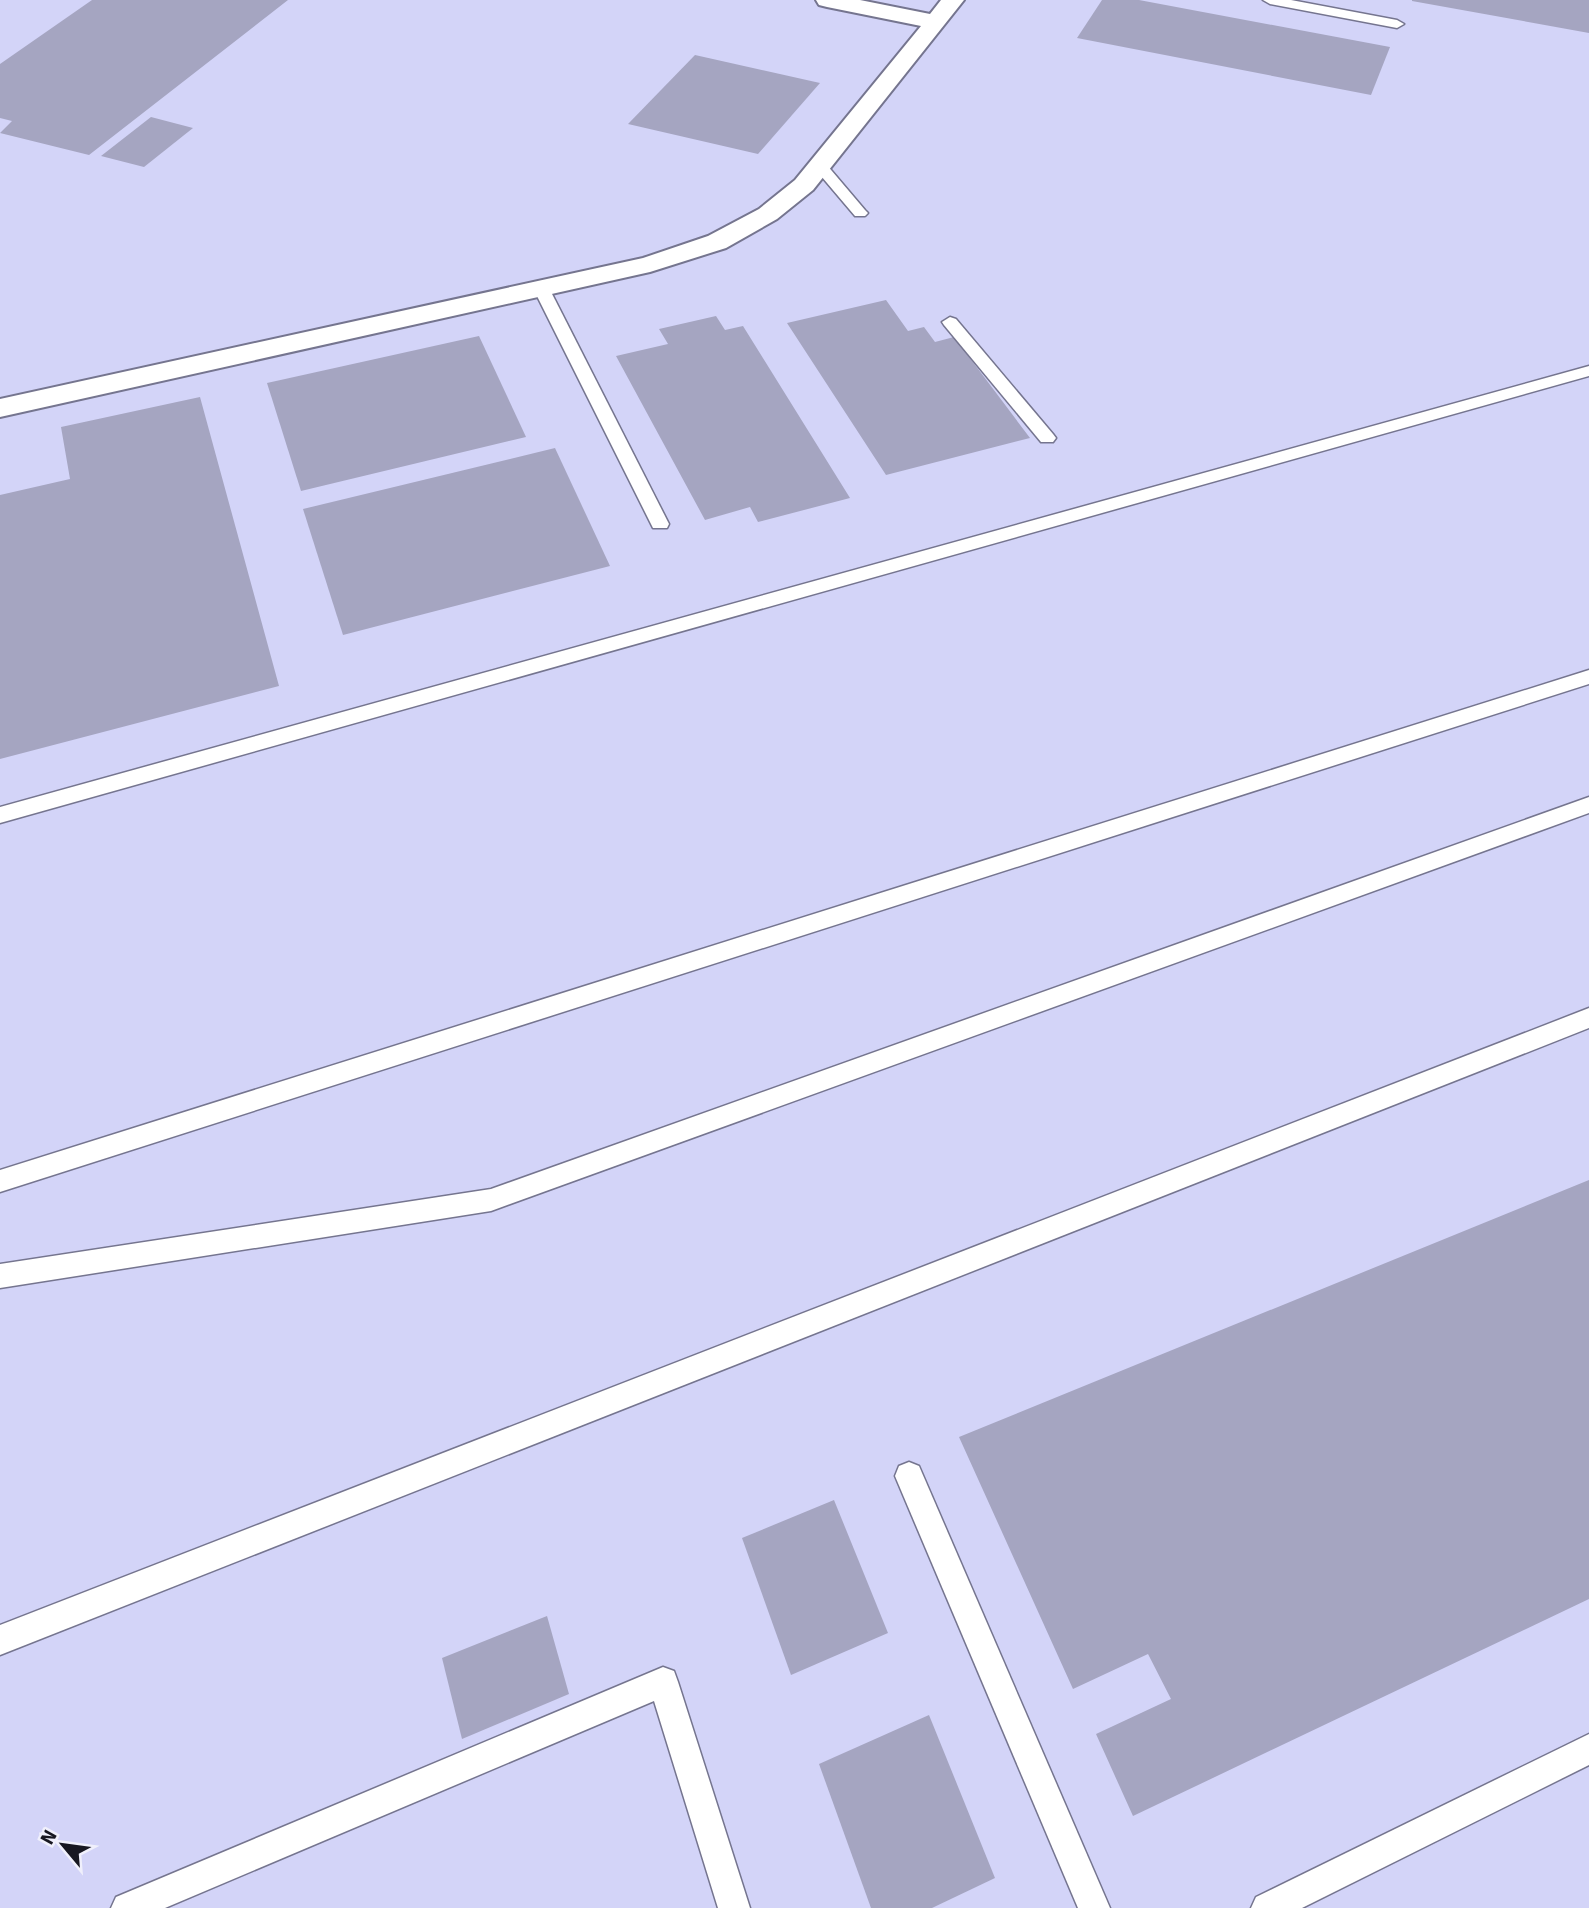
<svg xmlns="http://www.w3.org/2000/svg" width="1589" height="1908" font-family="Signika,sans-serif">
<rect width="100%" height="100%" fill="#e1e1ff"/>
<rect fill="#d3d4f8" x="0" y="0" width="1589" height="1908"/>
<g fill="#a5a5c1">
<path d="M92,0H288L89,155L0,133L12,121L0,118V64Z"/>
<path d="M1102,0H1139L1390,47L1371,95L1077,38Z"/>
<path d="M1412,0H1589V33L1412,1Z"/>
<path d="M695,55L820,83L758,154L628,124Z"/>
<path d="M151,117L193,128L144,167L101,156Z"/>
<path d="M886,300L908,331L924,327L935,342L954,337L1030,438L886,475L787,323Z"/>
<path d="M716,316L725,330L743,326L850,498L758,522L750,507L705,520L616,356L668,344L659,329Z"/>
<path d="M479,336L526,437L301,491L267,383Z"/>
<path d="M200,397L279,686L0,759V495L70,479L61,427Z"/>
<path d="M555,448L610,566L343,635L303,509Z"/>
<path d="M1589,1180V1599L1133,1816L1096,1734L1171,1699L1148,1654L1073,1689L959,1437Z"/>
<path d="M834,1500L888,1633L791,1675L742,1538Z"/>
<path d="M547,1616L569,1694L462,1739L442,1658Z"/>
<path d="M929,1715L995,1878L932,1908H871L819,1764Z"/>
</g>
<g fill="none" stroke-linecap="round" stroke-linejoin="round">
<g stroke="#75758f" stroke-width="3">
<g id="lane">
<path d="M1263,0H1291L1397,20L1404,24L1397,28L1270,4Z"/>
<path d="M821,163L826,164L865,210L868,213L865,216H855L816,170L814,167L816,164Z"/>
<path d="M541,283L549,288L669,524L667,528H653L533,288Z"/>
<path d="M950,317L956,319L1053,434L1056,438L1053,442H1041L944,325L942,322Z"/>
<path d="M1589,366V376L0,823V807Z"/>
<path d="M1589,670V684L0,1192V1170Z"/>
<path d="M1589,797V813L491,1211L0,1288V1264L491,1189Z"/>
<path d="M1589,1008V1028L0,1655V1625Z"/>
<path d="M909,1462L919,1466L1110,1908H1078L895,1476L899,1466Z"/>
<path d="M663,1667L674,1671L678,1682L750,1908H718L654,1701L165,1908H111L116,1897Z"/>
<path d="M1589,1734V1765L1302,1908H1251L1256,1897Z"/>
</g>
</g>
<g stroke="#75758f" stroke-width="4">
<path id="secondary" d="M816,0H860L930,14L941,0H964L813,190L777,219L726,248L650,272L0,417V399L643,258L708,236L759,209L795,180L921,26L827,7L819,5Z"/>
</g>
<use href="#lane" fill="#fff" fill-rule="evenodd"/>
<use href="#secondary" fill="#fff" fill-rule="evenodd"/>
</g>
<g transform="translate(63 1845) rotate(299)" stroke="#f0f0fc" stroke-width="5" paint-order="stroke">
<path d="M0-5L12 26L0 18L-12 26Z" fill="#171721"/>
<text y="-10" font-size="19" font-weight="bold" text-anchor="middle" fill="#171721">N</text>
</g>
</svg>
